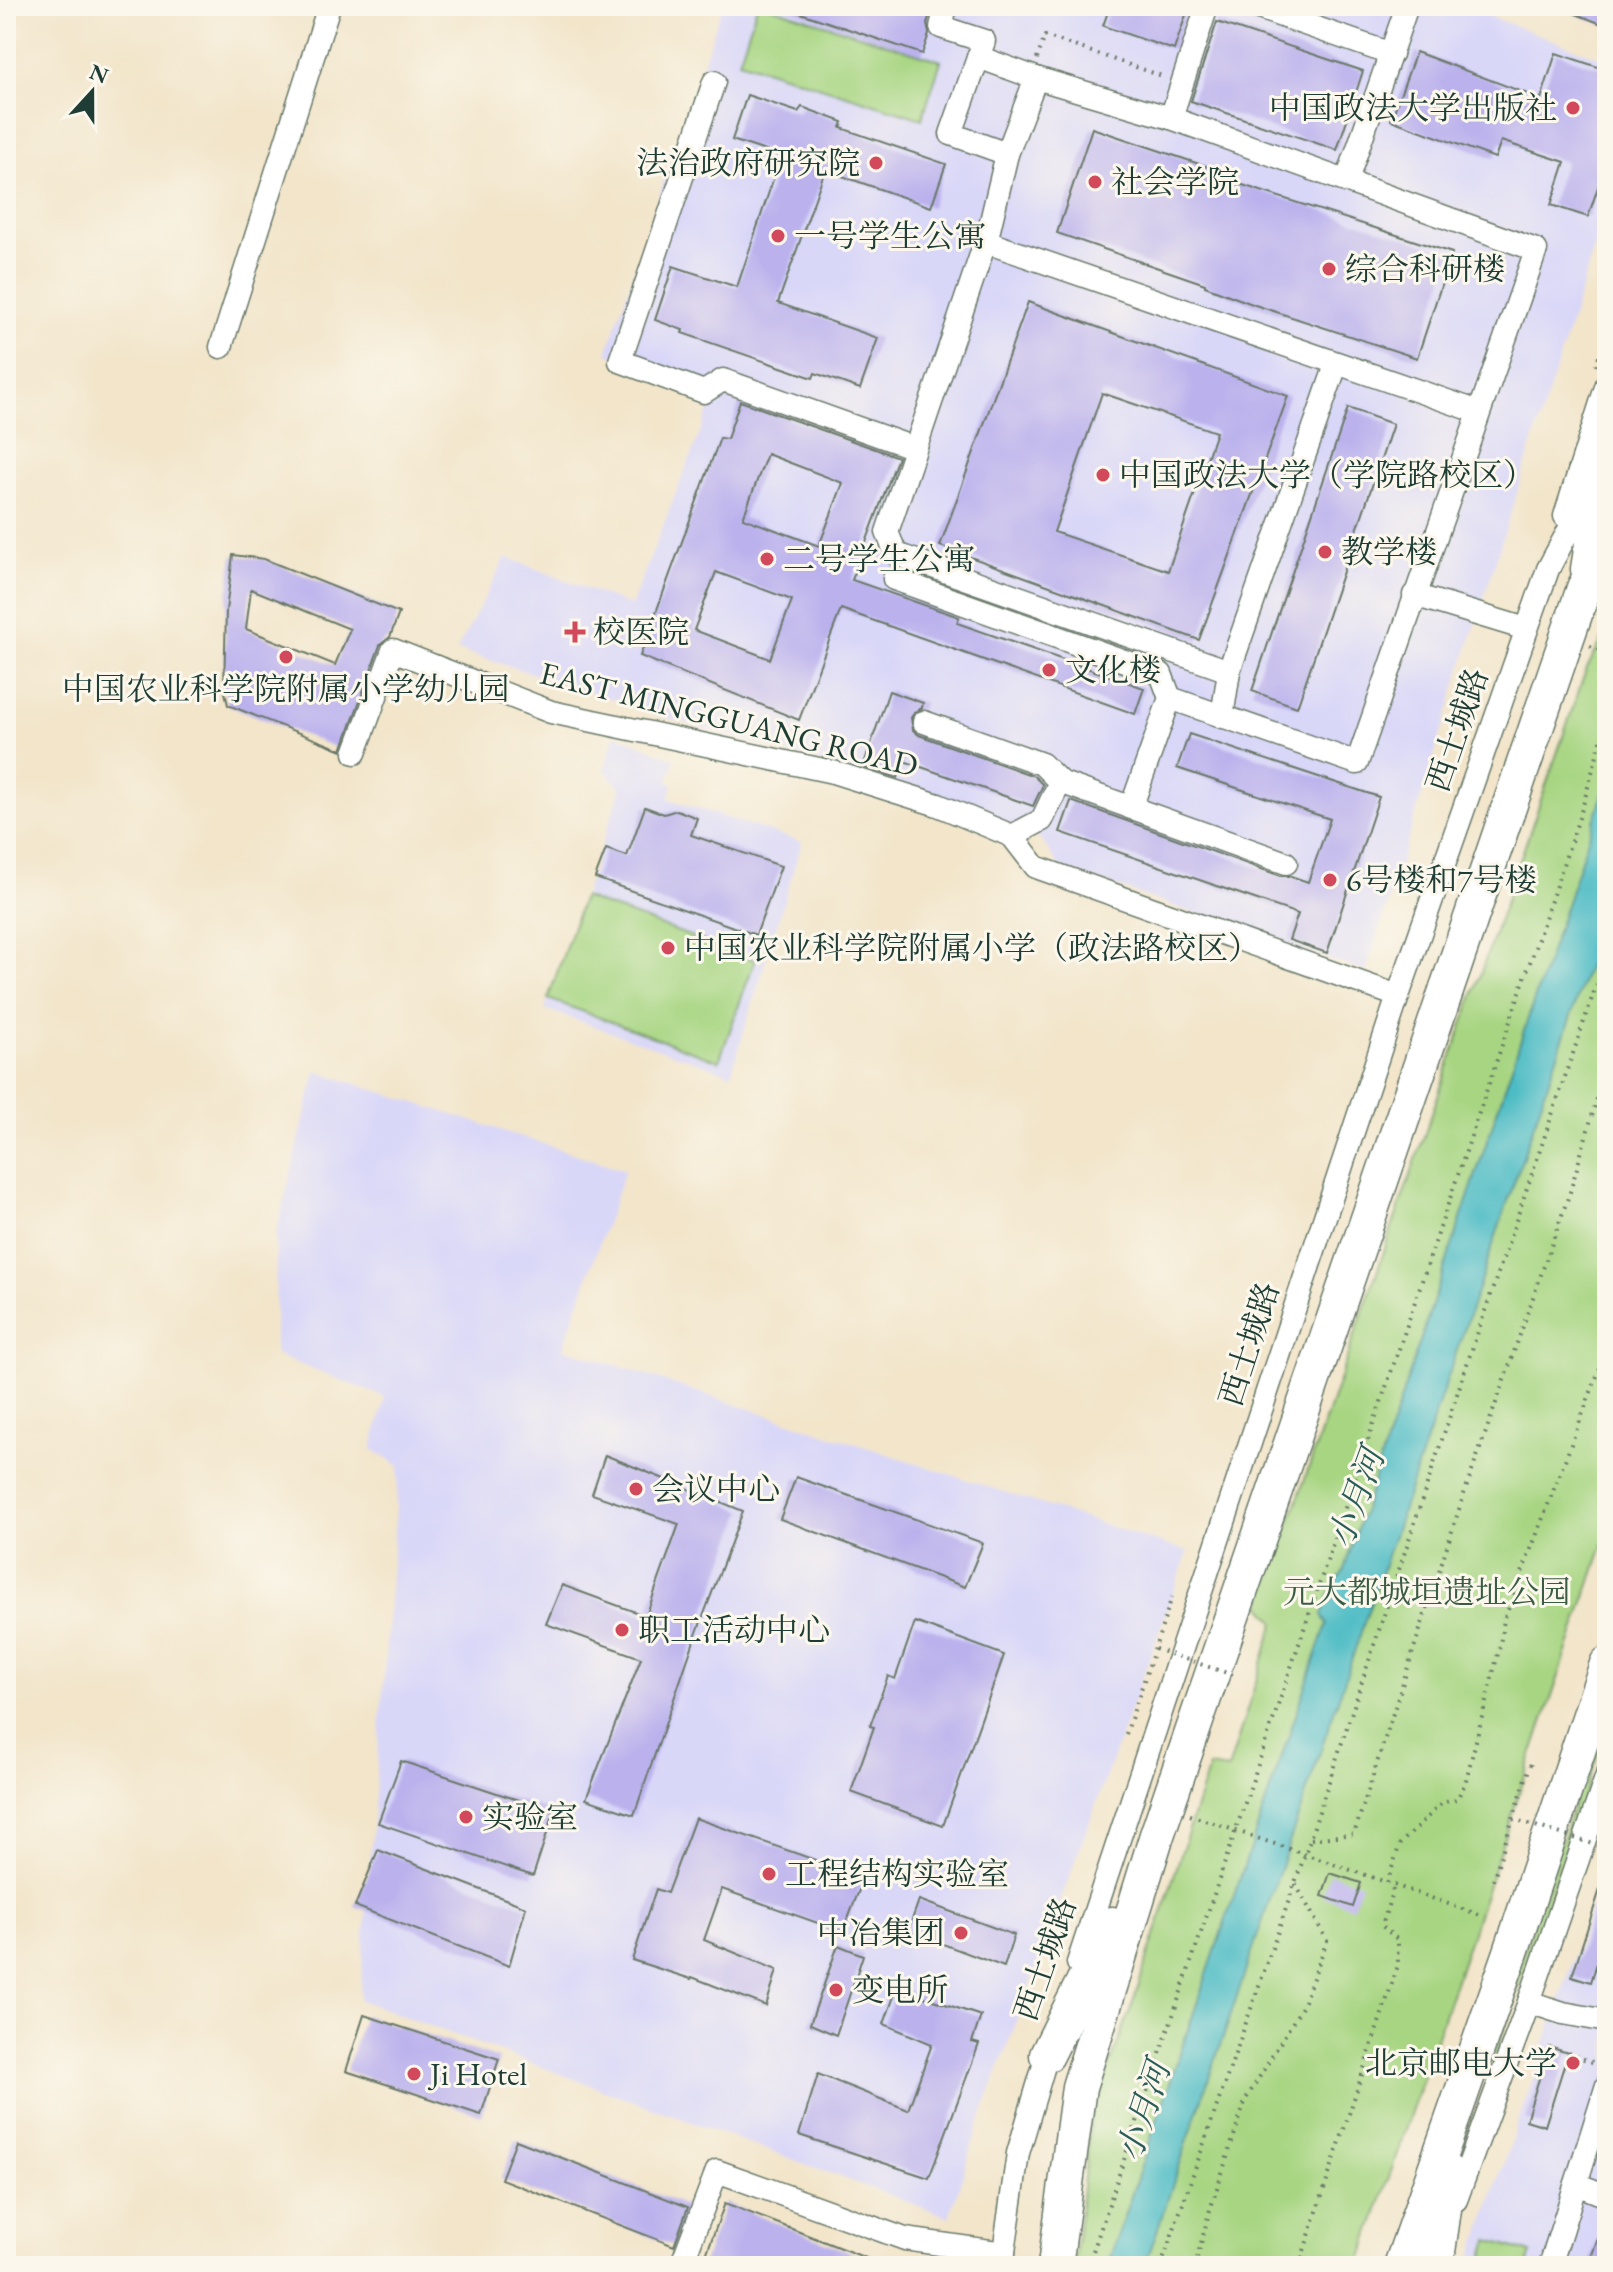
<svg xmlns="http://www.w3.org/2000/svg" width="1613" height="2272" font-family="'EB Garamond','Noto Serif SC',serif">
<rect width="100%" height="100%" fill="#fbf7ec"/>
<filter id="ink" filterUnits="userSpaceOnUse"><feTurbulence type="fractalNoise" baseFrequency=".0125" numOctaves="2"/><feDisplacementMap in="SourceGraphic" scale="16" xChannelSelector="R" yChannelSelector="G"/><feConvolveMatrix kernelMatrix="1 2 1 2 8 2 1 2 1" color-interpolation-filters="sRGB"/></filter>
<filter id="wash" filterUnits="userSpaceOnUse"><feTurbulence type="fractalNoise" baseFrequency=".006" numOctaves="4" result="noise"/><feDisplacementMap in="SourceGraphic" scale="32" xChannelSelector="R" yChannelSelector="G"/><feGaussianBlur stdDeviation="1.8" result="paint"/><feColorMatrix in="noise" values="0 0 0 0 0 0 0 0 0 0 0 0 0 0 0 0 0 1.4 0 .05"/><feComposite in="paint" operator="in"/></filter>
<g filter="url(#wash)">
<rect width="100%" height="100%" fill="#f2e5ca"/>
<g fill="#d9d7f8">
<path d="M722,6H1462L1607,60V155L1600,229L1366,972L1060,867L1040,838L944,803L831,766L656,715L613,699L457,650L506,557L631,606L716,393L607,353Z"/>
<path d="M615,734L675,759L667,782L673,784L669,799L802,842L731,1074L545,1009L621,789L604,769Z"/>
<path d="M316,1071L625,1170L563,1348L1188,1552L980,2121L949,2217L360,2000L399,1466L372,1449L385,1397L275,1355L276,1234Z"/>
<path d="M1607,1860V2266H1469Z"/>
</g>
<g fill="#a7d582" stroke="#63895b" stroke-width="2">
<path d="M757,6H768L941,61L922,119L739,61Z"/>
<path d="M1607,631V1534L1359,2266H1074L1091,2116L1135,1997L1209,1767L1228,1770L1275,1622L1261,1605L1586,670Z"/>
<path d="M583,897L755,960L719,1061L548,999Z"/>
<path d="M1607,1705V1728L1492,2065L1489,2057Z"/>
<path d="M1489,2240L1531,2253L1527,2266H1481Z"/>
</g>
<path fill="#4ebcc5" stroke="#367c7c" stroke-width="2" d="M1607,782V910L1145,2266H1107L1327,1624L1322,1615L1332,1588L1343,1572Z"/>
<g id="blocks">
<g fill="#bbb2ed" fill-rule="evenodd">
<path d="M790,6H932L927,24L929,34L922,54L789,9Z"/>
<path d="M1110,6H1189L1174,50L1103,26Z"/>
<path d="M1558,6H1607V26L1558,7Z"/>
<path d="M1217,22L1363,71L1337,150L1191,101Z"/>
<path d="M1416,52L1541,99L1556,53L1607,70V160L1588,217L1551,205L1565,162L1501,141L1495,158L1391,120Z"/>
<path d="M747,95L798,112L802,107L843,122L841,128L946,164L931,207L825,170L778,303L878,338L860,389L815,373L813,378L682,333L683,330L655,320L673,266L737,287L781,156L732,140Z"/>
<path d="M1092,128L1229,174L1227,180L1452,253L1417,358L1255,305L1205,286V284L1057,233Z"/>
<path d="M1028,302L1288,396L1199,640L940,546ZM1102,393L1216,432L1168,571L1054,532Z"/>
<path d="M740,401L898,457L852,580L959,617L957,623L1144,688L1135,714L841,609L799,720L640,656L720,438L727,439ZM767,454L843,483L819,546L743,518ZM716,572L792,600L770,659L694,630Z"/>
<path d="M1348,408L1393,424L1297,707L1252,691Z"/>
<path d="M233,555L264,559L399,613L390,637L380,645L342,750L228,705L224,688L226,611ZM251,589L350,629L335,665L246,629Z"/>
<path d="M889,691L923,703L922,708L914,712L911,718L913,730L919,735L1034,776L1043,785L1033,806L904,761L898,778L863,767Z"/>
<path d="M1189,734L1379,797L1327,953L1289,940L1298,914L1060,832L1071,801L1281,876H1291L1308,882L1330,819L1177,768Z"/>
<path d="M645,807L664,814L677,810L697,818L691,835L781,866L756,935L595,878L606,849L627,856Z"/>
<path d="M605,1455L743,1511L696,1635L634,1815L586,1799L641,1658L546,1624L562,1585L646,1616L679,1524L592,1494Z"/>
<path d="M796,1477L983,1543L965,1587L780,1519Z"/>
<path d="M915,1622L1004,1655L943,1826L851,1792L874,1727L870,1726L888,1676L895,1679Z"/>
<path d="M401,1761L554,1812L533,1876L378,1823Z"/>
<path d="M695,1818L864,1877L843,1932L722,1889L704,1940L777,1970L766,2006L692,1977L691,1979L632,1960L656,1889L667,1893Z"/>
<path d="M378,1850L526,1907L509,1966L355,1906Z"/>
<path d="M1330,1873L1361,1883L1353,1907L1322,1896Z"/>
<path d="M1604,1877L1607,1878V1931L1591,1982L1572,1976Z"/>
<path d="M919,1900L1014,1935L1004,1967L908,1931Z"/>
<path d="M838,1945L863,1955L836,2035L810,2024Z"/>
<path d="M897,1988L981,2016L972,2042L979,2044L929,2178L799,2135L818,2074L908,2110L932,2044L884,2024Z"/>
<path d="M364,2015L499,2059L481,2115L346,2071Z"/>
<path d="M1549,2047L1568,2053L1545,2126L1526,2120Z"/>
<path d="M516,2140L688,2207L674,2246L501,2179Z"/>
<path d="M725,2203L884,2265V2266H702Z"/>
<path d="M1605,2218H1607V2266H1588Z"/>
</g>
</g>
</g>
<g filter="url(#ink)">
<use href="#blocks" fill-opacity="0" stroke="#697868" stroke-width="2"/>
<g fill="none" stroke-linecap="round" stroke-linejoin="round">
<g stroke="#697868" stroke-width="25">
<g id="minor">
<path d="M946,6L941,27L984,41L951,134L1007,154"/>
<path d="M1253,6L1391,54"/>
<path d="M978,57L1036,78"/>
<path d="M714,82L620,361L704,392L723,380L914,448"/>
<path d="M1171,118L1207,6"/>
<path d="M1347,180L1407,6"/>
<path d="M986,242L1479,412"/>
<path d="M221,347L329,6"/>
<path d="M1565,516L1607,384"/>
<path d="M894,579L1161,674L1170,698L1131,808"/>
<path d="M1414,595L1526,629"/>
<path d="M1229,671L1336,365"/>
<path d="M1170,698L1357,763L1536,250L1171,118L1036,78L1007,154L988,234L887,532L896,554L1229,671L1222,717"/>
<path d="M924,722L1042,764L1060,782"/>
<path d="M355,753L393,650L551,712L833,772L938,805L1012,836L1036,867L1398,996"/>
<path d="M1012,836L1042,820L1060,782L1286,863"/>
<path d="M1078,1963L1398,996L1548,569L1594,483"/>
<path d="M1529,2002L1563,2013L1607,2021"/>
<path d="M1576,2184L1607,2196"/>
<path d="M1456,2200L1529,2002L1607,1775"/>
<path d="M681,2266L717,2171L905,2239L1004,2253"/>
<path d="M1002,2266L1018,2153L1050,2045"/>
<path d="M1550,2266L1607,2085"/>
</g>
</g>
<g stroke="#697868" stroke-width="37">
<g id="highway">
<path d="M1588,569L1605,463"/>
<path d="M1047,2055L1112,1924"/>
<path d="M1438,2252L1449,2173"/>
<path d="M1055,2266L1079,2087L1156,1838L1584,588L1607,546"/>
<path d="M1401,2266L1511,1952L1607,1664"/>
</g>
</g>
<g stroke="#697868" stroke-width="4" stroke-dasharray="2 6" stroke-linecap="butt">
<path d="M1037,59L1045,36L1165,77"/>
<path d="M1596,366L1607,330"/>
<path d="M1590,646L1607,652"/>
<path d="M1126,1734L1172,1597"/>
<path d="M1190,1815L1386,1882"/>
<path d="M1311,1839L1354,1834L1462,1500L1570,1192L1607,1064"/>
<path d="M1493,1880L1531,1763"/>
<path d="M1387,1883L1400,1844L1442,1803L1457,1799L1465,1784L1499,1650L1504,1620L1607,1350"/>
<path d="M1394,1885L1483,1916"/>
<path d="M1568,2053L1600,2065"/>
<path d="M1088,2266L1581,812L1607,719"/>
<path d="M1161,2266L1305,1854L1469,1358L1607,954"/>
<path d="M1195,2266L1209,2213L1246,2099L1302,2007L1327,1941L1295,1883"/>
<path d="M1299,2266L1398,1965V1940L1382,1926L1394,1885"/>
</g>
<use href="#minor" stroke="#fff" stroke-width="22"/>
<use href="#highway" stroke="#fff" stroke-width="34"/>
<g stroke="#697868" stroke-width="4" stroke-dasharray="2 6" stroke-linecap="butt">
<path d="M1155,1649L1233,1675"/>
<path d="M1513,1819L1603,1847"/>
</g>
</g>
</g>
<g fill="#d1495b" stroke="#fbf7ec" stroke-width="3">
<circle cx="1573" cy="108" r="8"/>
<circle cx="876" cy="163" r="8"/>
<circle cx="1095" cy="182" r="8"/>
<circle cx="778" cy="236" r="8"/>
<circle cx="1329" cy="269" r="8"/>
<circle cx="1103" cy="475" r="8"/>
<circle cx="1325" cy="552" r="8"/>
<circle cx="767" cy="559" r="8"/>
<path d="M571 620h8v8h8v8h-8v8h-8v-8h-8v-8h8z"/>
<circle cx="286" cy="657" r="8"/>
<circle cx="1049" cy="670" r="8"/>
<circle cx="1330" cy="880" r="8"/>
<circle cx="668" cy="948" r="8"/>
<circle cx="636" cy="1489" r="8"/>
<circle cx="622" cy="1630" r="8"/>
<circle cx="466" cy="1817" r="8"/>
<circle cx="769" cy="1874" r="8"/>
<circle cx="961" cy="1933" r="8"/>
<circle cx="836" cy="1990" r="8"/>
<circle cx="1573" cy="2063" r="8"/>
<circle cx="414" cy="2074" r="8"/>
</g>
<g text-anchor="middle" stroke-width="6" stroke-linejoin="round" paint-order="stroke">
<g font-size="32" fill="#1f3d34" stroke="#fbf7ec" text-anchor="start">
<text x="1557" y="119" text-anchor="end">中国政法大学出版社</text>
<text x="860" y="174" text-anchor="end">法治政府研究院</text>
<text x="1111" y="193">社会学院</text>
<text x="794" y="247">一号学生公寓</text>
<text x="1345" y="280">综合科研楼</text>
<text x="1119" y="486">中国政法大学（学院路校区）</text>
<text x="1341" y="563">教学楼</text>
<text x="783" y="570">二号学生公寓</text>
<text x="593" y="643">校医院</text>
<text x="1065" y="681">文化楼</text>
<text x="286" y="700" text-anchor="middle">中国农业科学院附属小学幼儿园</text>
<text x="1346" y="891">6号楼和7号楼</text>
<text x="684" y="959">中国农业科学院附属小学（政法路校区）</text>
<text x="652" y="1500">会议中心</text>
<text x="638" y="1641">职工活动中心</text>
<text x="482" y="1828">实验室</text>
<text x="785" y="1885">工程结构实验室</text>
<text x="945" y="1944" text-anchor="end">中冶集团</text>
<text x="852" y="2001">变电所</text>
<text x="1557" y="2074" text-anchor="end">北京邮电大学</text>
<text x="430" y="2085">Ji Hotel</text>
</g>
<g font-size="32" fill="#1f3d34" stroke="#fbf7ec">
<text transform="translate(729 719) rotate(14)" y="11">EAST MINGGUANG ROAD</text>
<text transform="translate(1457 730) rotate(-71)" y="11">西土城路</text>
<text transform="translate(1249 1344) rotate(-72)" y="11">西土城路</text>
<text transform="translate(1045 1959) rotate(-71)" y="11">西土城路</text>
</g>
<g font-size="32" fill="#3a5b44" stroke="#fbf7ec">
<text x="1427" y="1603">元大都城垣遗址公园</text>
</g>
<g font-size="34" font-style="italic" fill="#2b5d58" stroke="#fbf7ec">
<text transform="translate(1356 1498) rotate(-70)" y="12">小月河</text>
<text transform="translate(1143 2111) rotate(-72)" y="12">小月河</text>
</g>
</g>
<rect width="1613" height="2272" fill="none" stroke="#fbf7ec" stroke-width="32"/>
<g transform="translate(92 92) rotate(21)" stroke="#fbf7ec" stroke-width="6" paint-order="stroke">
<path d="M0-6L14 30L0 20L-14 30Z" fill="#1f3d34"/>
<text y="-12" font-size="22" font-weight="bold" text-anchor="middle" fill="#1f3d34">N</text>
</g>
</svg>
